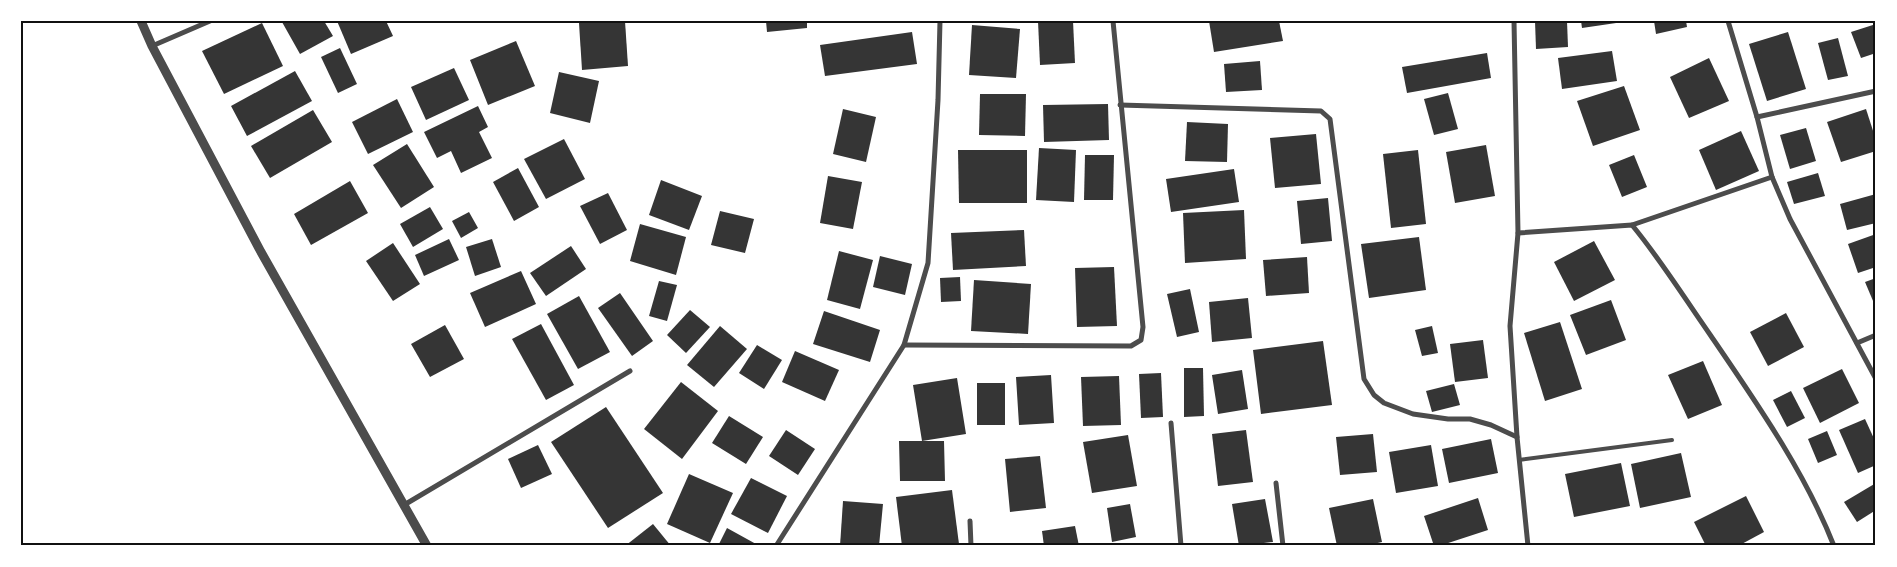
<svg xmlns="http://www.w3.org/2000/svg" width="1897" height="567" font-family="Figtree,sans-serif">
<rect width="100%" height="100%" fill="#fff"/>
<g fill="#353535">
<path d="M283,21H324L333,36L300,54L282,22Z"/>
<path d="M337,21H386L393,36L351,54Z"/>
<path d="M608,21H625L628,66L582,70L579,23Z"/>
<path d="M766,21H807V28L767,32Z"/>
<path d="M1038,21H1073L1075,63L1040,65Z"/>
<path d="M1209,21H1279L1283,41L1214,52Z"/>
<path d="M1535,21H1567L1568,47L1536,49Z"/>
<path d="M1581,21H1623V22L1582,28Z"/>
<path d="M1654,21H1686L1687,27L1656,34Z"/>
<path d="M262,23L283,66L224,94L202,51Z"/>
<path d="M1876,24V53L1861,58L1851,32Z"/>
<path d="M972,25L1020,29L1016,78L969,75Z"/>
<path d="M912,32L917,64L825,76L820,45Z"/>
<path d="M1788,32L1806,89L1767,101L1749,44Z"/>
<path d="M1838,38L1848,76L1828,80L1818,43Z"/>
<path d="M516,41L535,86L488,105L470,60Z"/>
<path d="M340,48L357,84L338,93L321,57Z"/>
<path d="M1612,51L1617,81L1562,89L1558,58Z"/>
<path d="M1487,53L1491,78L1407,93L1402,67Z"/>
<path d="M1709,58L1729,101L1689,118L1670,77Z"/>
<path d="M1260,61L1262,90L1226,92L1224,64Z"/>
<path d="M454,68L469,100L426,120L411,87Z"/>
<path d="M295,71L312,101L247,136L231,106Z"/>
<path d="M559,72L599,81L590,123L550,113Z"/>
<path d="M1624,86L1640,130L1593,146L1577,101Z"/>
<path d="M1448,93L1458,129L1434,135L1424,99Z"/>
<path d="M980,94H1026L1025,136L979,135Z"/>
<path d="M397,99L413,132L368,154L352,122Z"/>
<path d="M1108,104L1109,140L1044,142L1043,105Z"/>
<path d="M478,106L488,127L479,132L492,158L461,173L451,151L437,158L424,132Z"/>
<path d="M843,109L876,117L866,162L833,154Z"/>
<path d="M1866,109L1876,140V151L1841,162L1827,122Z"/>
<path d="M313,110L332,142L270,178L251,146Z"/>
<path d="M1187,122L1228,124L1227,162L1185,161Z"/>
<path d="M1806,128L1816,161L1790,169L1780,135Z"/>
<path d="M1741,131L1759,171L1716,190L1699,150Z"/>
<path d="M1316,134L1321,184L1275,188L1270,138Z"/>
<path d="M564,139L585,179L546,199L524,159Z"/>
<path d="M407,144L434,187L401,208L373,165Z"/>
<path d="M1486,145L1495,196L1455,203L1446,152Z"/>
<path d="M1039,148L1076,150L1074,202L1036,200Z"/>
<path d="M958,150H1027V203H959Z"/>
<path d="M1418,150L1426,224L1391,228L1383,154Z"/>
<path d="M1085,155H1114L1113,200H1084Z"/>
<path d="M1634,155L1647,187L1622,197L1609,165Z"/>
<path d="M518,168L539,207L514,221L493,182Z"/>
<path d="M1234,169L1239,202L1171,212L1166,179Z"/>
<path d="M1818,173L1825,196L1794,204L1787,182Z"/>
<path d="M828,176L862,182L853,229L820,223Z"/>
<path d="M661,180L702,196L689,230L649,215Z"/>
<path d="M350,181L368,213L311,245L294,214Z"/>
<path d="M608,193L627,230L600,244L580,206Z"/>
<path d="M1876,194V223L1847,230L1840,204Z"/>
<path d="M1328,198L1332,241L1301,244L1297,201Z"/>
<path d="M430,207L443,229L413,247L400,224Z"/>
<path d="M1244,210L1246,259L1185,263L1183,213Z"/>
<path d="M720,211L754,219L745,253L711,245Z"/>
<path d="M469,212L478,228L461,238L452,221Z"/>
<path d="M640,224L686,237L676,275L630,261Z"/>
<path d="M1024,230L1026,266L953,270L951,233Z"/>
<path d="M1876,234V267L1858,273L1848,244Z"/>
<path d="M1419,237L1426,290L1369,298L1361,244Z"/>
<path d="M449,239L459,260L424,276L415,255Z"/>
<path d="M492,239L501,267L475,276L466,247Z"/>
<path d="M1594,241L1615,280L1574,301L1554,262Z"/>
<path d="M393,243L420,284L393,301L366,261Z"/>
<path d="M571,246L586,269L546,296L530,273Z"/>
<path d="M839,251L873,260L860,309L827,300Z"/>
<path d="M880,256L912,264L905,295L873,287Z"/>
<path d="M1307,257L1309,293L1266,296L1263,260Z"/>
<path d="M1114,267L1117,326L1077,327L1075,268Z"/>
<path d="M521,271L536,304L485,327L470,293Z"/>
<path d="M960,277L961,301L941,302L940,278Z"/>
<path d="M1876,278V308L1865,282Z"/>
<path d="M974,280L1031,284L1028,334L971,331Z"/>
<path d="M659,281L677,285L667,321L649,316Z"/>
<path d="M1190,289L1199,332L1177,337L1167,294Z"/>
<path d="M620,293L653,341L632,356L598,308Z"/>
<path d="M579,296L610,352L578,369L547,314Z"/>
<path d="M1248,298L1252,338L1212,342L1209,302Z"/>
<path d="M1611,300L1626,340L1586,355L1570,315Z"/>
<path d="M690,310L710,327L686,353L667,335Z"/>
<path d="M824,311L880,330L870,362L813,344Z"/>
<path d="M1786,313L1804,347L1768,366L1750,332Z"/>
<path d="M1560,322L1582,389L1545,401L1524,333Z"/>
<path d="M541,324L574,385L546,400L512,339Z"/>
<path d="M445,325L464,359L430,377L411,344Z"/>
<path d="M720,326L747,349L714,387L687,365Z"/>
<path d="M1432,326L1438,353L1422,356L1415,330Z"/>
<path d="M1483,340L1488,378L1455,382L1450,344Z"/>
<path d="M1323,341L1332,405L1261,414L1253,350Z"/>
<path d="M757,345L782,360L764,389L739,373Z"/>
<path d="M795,351L839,370L825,401L782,382Z"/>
<path d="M1703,361L1722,405L1688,419L1668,375Z"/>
<path d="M1184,368H1203L1204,416L1184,417Z"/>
<path d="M1842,369L1859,403L1820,423L1803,388Z"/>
<path d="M1242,370L1248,409L1218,414L1212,375Z"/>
<path d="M1161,373L1163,417L1141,418L1139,374Z"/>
<path d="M1051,375L1054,423L1019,425L1016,377Z"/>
<path d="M1119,376L1121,425L1083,426L1081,377Z"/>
<path d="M957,378L966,434L922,441H944L945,481H900L899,441H922L913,385Z"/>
<path d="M681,382L718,411L682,459L644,429Z"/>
<rect x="977" y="383" width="28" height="42"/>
<path d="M1454,384L1460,405L1432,412L1426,391Z"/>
<path d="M1791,391L1805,418L1787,427L1773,400Z"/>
<path d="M606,407L663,493L608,528L551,442Z"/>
<path d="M729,416L763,437L746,464L712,443Z"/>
<path d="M1865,419L1876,443V465L1858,473L1839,430Z"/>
<path d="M786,430L815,449L798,475L769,456Z"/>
<path d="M1246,430L1253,482L1218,486L1212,434Z"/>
<path d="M1827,431L1837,455L1818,463L1808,439Z"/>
<path d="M1373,434L1377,472L1340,475L1336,437Z"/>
<path d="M1128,435L1137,486L1092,493L1083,442Z"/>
<path d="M1491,439L1498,473L1449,483L1442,449Z"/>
<path d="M538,445L552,474L521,488L508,459Z"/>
<path d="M1431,445L1438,486L1396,493L1389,452Z"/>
<path d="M1681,453L1691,497L1640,508L1631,464Z"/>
<path d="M1040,456L1046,508L1010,512L1005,459Z"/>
<path d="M1621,463L1630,506L1574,517L1565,474Z"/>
<path d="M689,474L733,493L710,543L667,524Z"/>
<path d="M751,478L787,496L768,533L731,514Z"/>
<path d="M1876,483V510L1857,522L1844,502Z"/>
<path d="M952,490L959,544L943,546H902L896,497Z"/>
<path d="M1746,496L1764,532L1738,546H1706L1694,522Z"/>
<path d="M1478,498L1488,530L1439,546H1434L1424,516Z"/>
<path d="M1265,499L1273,542L1239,546L1232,504Z"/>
<path d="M1373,499L1382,542L1364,546H1337L1329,508Z"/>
<path d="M843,501L883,504L879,546H840Z"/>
<path d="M1130,504L1136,537L1112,542L1107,508Z"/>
<path d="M653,524L671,546H625Z"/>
<path d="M1075,526L1079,546H1044L1042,531Z"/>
<path d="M727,528L756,544L755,546H718Z"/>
</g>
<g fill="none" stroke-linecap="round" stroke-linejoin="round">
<path stroke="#4c4c4c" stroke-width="4" d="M1519,460L1672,440"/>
<g stroke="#4c4c4c" stroke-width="5">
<path d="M1514,21L1518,233L1510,326L1517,437L1528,546"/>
<path d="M1728,21L1757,117L1772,177L1790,219L1876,379"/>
<path d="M152,46L210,21"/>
<path d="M1120,105L1321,111L1330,119L1364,379L1374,395L1384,403L1413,414L1448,419H1470L1491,425L1517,437"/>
<path d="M1757,117L1876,91"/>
<path d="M1632,225L1772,177"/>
<path d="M1518,233L1632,225C1661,260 1685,299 1711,336C1756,402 1805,472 1834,546"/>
<path d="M1857,343L1876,335"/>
<path d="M904,345L1131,346L1141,340L1143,327L1113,21"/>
<path d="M1171,423L1181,546"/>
<path d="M1276,483L1283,546"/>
<path d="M404,505L630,371"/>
<path d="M970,521L971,546"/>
<path d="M776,546L904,345L928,263L938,100L940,21"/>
</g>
<path stroke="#4c4c4c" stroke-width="9" d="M141,21L152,46L261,252L427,546"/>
</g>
<rect width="1897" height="567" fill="none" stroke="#ffffff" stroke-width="45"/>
<rect x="22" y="22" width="1852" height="522" fill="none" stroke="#111" stroke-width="2"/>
</svg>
